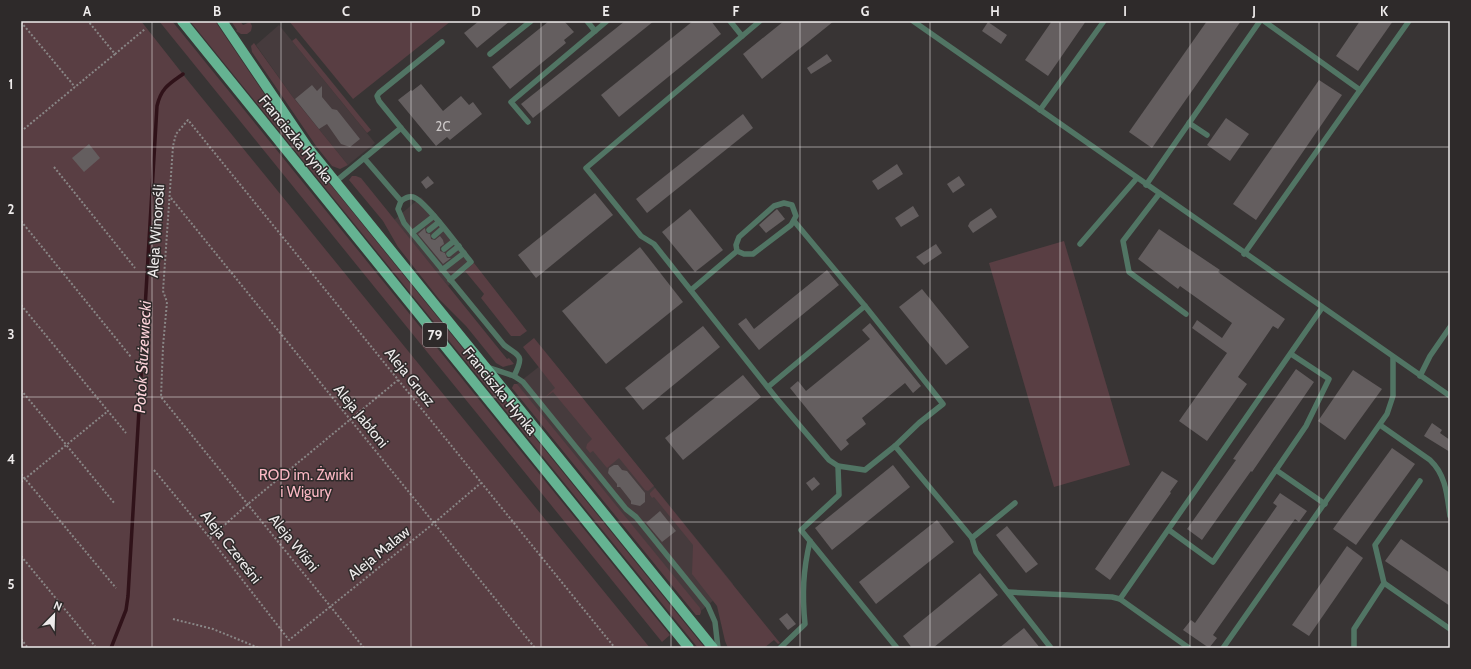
<svg xmlns="http://www.w3.org/2000/svg" width="1471" height="669" font-family="Cabin,sans-serif">
<rect width="100%" height="100%" fill="#383434"/>
<g fill="#463b3d">
<path d="M279,25L375,143L348,165L292,96L256,45Z"/>
<path d="M421,197L474,263L448,286L394,220Z"/>
<path d="M550,358L733,584L696,615L512,388Z"/>
</g>
<g fill="#593e43">
<path d="M21,21H141L189,82L650,648H21Z"/>
<path d="M159,21H172L670,635L662,642Z"/>
<path d="M190,21H215L300,147L705,648H698Z"/>
<path d="M231,21H240L243,25L250,22L252,26L251,31L247,34H241L236,31L237,30Z"/>
<path d="M289,21H451L353,99Z"/>
<path d="M296,38L371,130L367,133L292,41Z"/>
<path d="M254,43L292,96L348,165L340,169L332,166L316,146L252,52L251,46Z"/>
<path d="M352,176H356L361,178L507,359L509,358L514,364L503,367L496,363L466,326L439,299L398,247L383,221L349,180Z"/>
<path d="M1064,241L1130,465L1054,487L989,263Z"/>
<path d="M474,263L527,331L520,336H511L481,298L484,294L465,271Z"/>
<path d="M534,338L654,486L648,491L645,490L619,458L607,468L593,451L590,453L586,448L587,444L592,439L553,392L544,398L555,388L523,347Z"/>
<path d="M514,384H517L700,608L701,612L700,615H696L512,388Z"/>
<path d="M655,488L780,643L778,644L774,640L764,648H728L725,641L717,606L692,574L693,545L654,497L652,498L650,495V493Z"/>
</g>
<g fill="none" stroke-linecap="round" stroke-linejoin="round">
<path stroke="#301219" stroke-width="3.5" d="M111,648L126,610L128,596L157,106C161,88 169,84 183,74"/>
</g>
<g fill="#645e5f">
<path d="M479,21H510L477,48L464,33Z"/>
<path d="M549,21H564L574,32L564,40L566,43L510,89L492,67Z"/>
<path d="M625,21H654L533,118L521,104Z"/>
<path d="M693,21H711L721,34L619,117L601,95Z"/>
<path d="M784,21H834L762,79L743,54Z"/>
<path d="M1052,21H1086L1048,76L1025,60Z"/>
<path d="M1207,21H1241L1152,148L1129,132Z"/>
<path d="M1360,21H1393L1358,71L1336,56Z"/>
<path d="M988,22L1007,35L1001,44L982,31Z"/>
<path d="M827,54L832,61L811,74L807,68Z"/>
<path d="M1319,80L1342,95L1256,220L1233,204Z"/>
<path d="M421,84L443,111L461,96L469,105L473,102L482,114L450,140L447,137L436,146L398,100L411,90L412,91Z"/>
<path d="M312,85L317,91L322,86V97L332,109L337,110L360,139L350,147L341,144L327,124L319,129L295,99Z"/>
<path d="M743,114L753,128L647,213L636,199Z"/>
<path d="M1226,118L1249,134L1230,161L1207,145Z"/>
<path d="M89,144L100,158L84,172L72,158Z"/>
<path d="M897,164L903,174L878,190L872,181Z"/>
<path d="M428,176L434,183L426,189L421,182Z"/>
<path d="M959,176L965,185L953,193L947,184Z"/>
<path d="M595,193L613,215L536,278L518,255Z"/>
<path d="M913,206L919,216L901,227L895,218Z"/>
<path d="M991,208L997,217L973,233L968,226L970,222Z"/>
<path d="M690,209L723,250L695,272L662,232Z"/>
<path d="M777,209L785,219L766,233L759,225Z"/>
<path d="M425,228L426,233L430,234L431,239L435,240L440,236L443,240L444,244L440,247V251L445,253L447,258H451L443,264L418,234Z"/>
<path d="M1159,229L1220,270L1218,272L1285,319L1278,329L1273,326L1238,377L1247,384L1207,441L1179,421L1227,353L1192,328L1197,320L1222,338L1232,323L1180,286L1178,289L1138,259Z"/>
<path d="M936,244L942,253L924,265L916,257Z"/>
<path d="M640,247L683,302L606,364L562,311Z"/>
<path d="M827,270L839,285L759,350L738,324L746,318L754,329Z"/>
<path d="M922,289L969,347L946,365L899,307Z"/>
<path d="M870,323L921,386L913,393L905,383L862,418L866,424L846,440L849,444L841,451L790,388L798,381L806,391L870,339L862,330Z"/>
<path d="M703,326L720,347L643,410L625,388Z"/>
<path d="M1296,369L1314,382L1252,472L1251,471L1202,540L1187,529L1236,460L1233,459Z"/>
<path d="M1353,370L1382,389L1345,440L1318,421Z"/>
<path d="M743,375L761,397L683,460L665,438Z"/>
<path d="M1432,423L1442,430L1440,433L1450,440V452L1424,436Z"/>
<path d="M1392,448L1415,464L1356,545L1333,529Z"/>
<path d="M614,465H618L622,470L627,471L645,493V502L640,506L631,504V501L620,487H617V484L608,473L609,468Z"/>
<path d="M893,465L910,487L832,550L815,528Z"/>
<path d="M1162,471L1178,481L1170,492L1171,493L1110,580L1095,569Z"/>
<path d="M814,477L820,484L812,491L806,483Z"/>
<path d="M1280,493L1307,511L1299,522L1295,519L1213,635L1217,638L1209,648L1183,630L1191,620L1195,623L1277,506L1273,503Z"/>
<path d="M660,511L676,531L662,542L646,523Z"/>
<path d="M937,520L954,542L876,604L859,582Z"/>
<path d="M1007,526L1038,564L1026,573L996,535Z"/>
<path d="M1401,539L1450,573V606L1385,561Z"/>
<path d="M1347,546L1363,558L1309,636L1292,625Z"/>
<path d="M980,573L998,595L933,648H912L903,636Z"/>
<path d="M787,613L796,624L788,630L779,619Z"/>
<path d="M1024,628L1040,648H999Z"/>
</g>
<g fill="none" stroke-linecap="round" stroke-linejoin="round">
<g stroke="#898686" stroke-width="2" stroke-dasharray="2 2" stroke-linecap="butt">
<path d="M21,22L75,87"/>
<path d="M115,54L145,29"/>
<path d="M24,129L115,54L88,21"/>
<path d="M54,167L135,268"/>
<path d="M171,198L535,648"/>
<path d="M21,221L131,357"/>
<path d="M21,305L126,433"/>
<path d="M21,390L115,504"/>
<path d="M154,470L210,538L289,640L434,523L481,483"/>
<path d="M21,474L116,588"/>
<path d="M21,482L108,411"/>
<path d="M210,538L248,504L398,380"/>
<path d="M21,556L95,646"/>
<path d="M173,619L213,629L259,648"/>
<path d="M21,639L28,648"/>
<path d="M364,648L161,397L163,346L167,302L163,291L173,146L176,134L188,120L615,648"/>
</g>
<g stroke="#517564" stroke-width="5.5">
<path d="M587,21L595,31"/>
<path d="M730,21L742,36"/>
<path d="M760,21L586,168L641,236L654,244L777,399L829,460L838,466L865,470L895,446L972,538L976,552L1051,648"/>
<path d="M913,21L1450,396"/>
<path d="M1264,21L1360,90"/>
<path d="M490,54L531,21"/>
<path d="M1040,110L1104,21"/>
<path d="M528,122L511,102L607,21"/>
<path d="M1189,123L1207,135"/>
<path d="M401,128L419,149"/>
<path d="M364,158L401,201C405,198 408,196 413,197C425,200 461,250 471,262L450,280"/>
<path d="M335,182L401,128L379,101L377,96L379,93L442,42"/>
<path d="M1146,185L1260,21"/>
<path d="M1159,194L1123,241L1129,272L1186,314"/>
<path d="M401,201L398,209L404,223L504,345C519,357 525,354 514,376"/>
<path d="M784,203L792,205L796,216L791,225L753,254H744L737,251L736,245L739,237L774,206Z"/>
<path d="M794,221L865,306"/>
<path d="M429,230L439,222"/>
<path d="M412,233L434,216"/>
<path d="M434,236L443,228"/>
<path d="M1080,244L1137,178"/>
<path d="M444,249L454,241"/>
<path d="M449,254L459,246"/>
<path d="M1244,254L1409,21"/>
<path d="M442,270L464,253"/>
<path d="M691,290L737,251"/>
<path d="M487,367L514,376L523,382L626,509L636,517L708,606L715,622L718,648"/>
<path d="M1420,376L1430,356L1450,327"/>
<path d="M768,387L865,306L943,404L919,423L895,446"/>
<path d="M1380,425L1430,460C1446,475 1447,495 1450,516"/>
<path d="M838,466L839,495L801,530L897,648"/>
<path d="M1276,470L1325,504"/>
<path d="M1420,481L1375,545L1384,583L1450,629"/>
<path d="M1169,530L1213,562L1306,426L1329,379L1291,354"/>
<path d="M972,538L1015,503"/>
<path d="M1008,592L1112,597L1120,599L1189,648"/>
<path d="M1120,599L1322,308"/>
<path d="M780,648L805,624C802,594 803,571 810,541"/>
<path d="M1223,648L1387,414L1393,396V357"/>
<path d="M1354,648V629L1384,583"/>
</g>
<g stroke="#65b392" stroke-width="10">
<path d="M182,21L689,648"/>
<path d="M222,21L308,148L713,648"/>
</g>
</g>
<path fill="none" stroke="#eeebeb" stroke-width="1" stroke-opacity="0.55" d="M152,21V648M281,21V648M411,21V648M541,21V648M671,21V648M800,21V648M930,21V648M1060,21V648M1190,21V648M1319,21V648M21,147H1450M21,272H1450M21,397H1450M21,522H1450"/>
<g text-anchor="middle" stroke-width="3" stroke-linejoin="round" paint-order="stroke">
<g font-size="13" fill="#ccc8c8">
<text x="443" y="131">2C</text>
</g>
<rect fill="#2e2a2a" stroke="#b4b1b1" stroke-width="1" x="423" y="323" width="24" height="24" rx="3"/>
<g font-size="14" font-weight="bold" fill="#eeebeb">
<text x="435" y="340">79</text>
</g>
<g font-size="15" fill="#eeebeb" stroke="#2e2a2a">
<text transform="translate(296 139) rotate(51)" y="5">Franciszka Hynka</text>
<text transform="translate(156 231) rotate(-86)" y="5">Aleja Winorośli</text>
<text transform="translate(410 377) rotate(51)" y="5">Aleja Grusz</text>
<text transform="translate(500 391) rotate(51)" y="5">Franciszka Hynka</text>
<text transform="translate(361 416) rotate(51)" y="5">Aleja Jabłoni</text>
<text transform="translate(294 543) rotate(51)" y="5">Aleja Wiśni</text>
<text transform="translate(231 547) rotate(52)" y="5">Aleja Czereśni</text>
<text transform="translate(379 553) rotate(-39)" y="5">Aleja Malaw</text>
</g>
<g font-size="15" fill="#fab7c3" stroke="#2e2a2a">
<text x="306" y="480">ROD im. Żwirki<tspan x="306" dy="17">i Wigury</tspan></text>
</g>
<g font-size="16" font-style="italic" fill="#fdd3da" stroke="#2e2a2a">
<text transform="translate(142 357) rotate(-87)" y="6">Potok Służewiecki</text>
</g>
</g>
<rect width="1471" height="669" fill="none" stroke="#2e2a2a" stroke-width="44"/>
<g transform="translate(54 615) rotate(23)" stroke="#2e2a2a" stroke-width="3" paint-order="stroke">
<path d="M0-3L7 15L0 10L-7 15Z" fill="#eeebeb"/>
<text y="-6" font-size="11" font-weight="bold" text-anchor="middle" fill="#eeebeb">N</text>
</g>
<rect x="22" y="22" width="1427" height="625" fill="none" stroke="#eeebeb" stroke-width="1.5"/>
<g font-size="13" text-anchor="middle" font-weight="bold" fill="#eeebeb">
<text x="87" y="16">A</text>
<text x="217" y="16">B</text>
<text x="346" y="16">C</text>
<text x="476" y="16">D</text>
<text x="606" y="16">E</text>
<text x="736" y="16">F</text>
<text x="865" y="16">G</text>
<text x="995" y="16">H</text>
<text x="1125" y="16">I</text>
<text x="1254" y="16">J</text>
<text x="1384" y="16">K</text>
<text x="11" y="89">1</text>
<text x="11" y="214">2</text>
<text x="11" y="339">3</text>
<text x="11" y="464">4</text>
<text x="11" y="589">5</text>
</g>
</svg>
